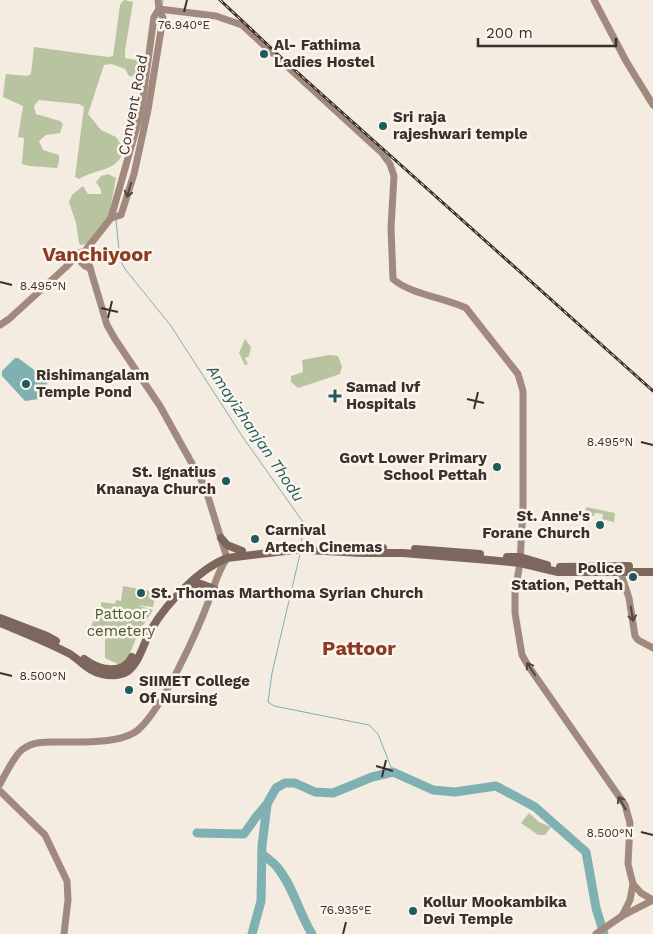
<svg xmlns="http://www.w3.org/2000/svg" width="653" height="934" font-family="'Work Sans',sans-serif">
<rect width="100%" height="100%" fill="#f4ebe1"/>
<g fill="#b8c4a0">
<path d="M124,0L133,2L125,51V58L145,62L143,78L129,76L125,69L112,64L104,65L88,114L101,130L116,137L124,149C119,172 97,168 79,179L75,177L84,107L79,104L39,100L34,106L36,114L60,121L63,124L60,133L46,135L39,141L43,150L59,155V162L57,168L30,166L22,164L24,138L18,137L23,106L3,97L5,79L6,74L27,76L31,74L34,47L108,57L113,56L120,5Z"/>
<path d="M108,174L116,178L109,216L88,244L81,245L79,243L76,223L69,202L72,195L83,186L88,194H101V190L96,182L101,176Z"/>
<path d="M245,339L251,347L249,356L245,358L248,364L245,365L239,353Z"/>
<path d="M329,355L338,356L342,367L340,374L298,388L291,382V376L303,372L302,360Z"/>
<path d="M586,507L615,513L614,522L602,519L603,514L595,513L594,516L585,515Z"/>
<path d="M123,586L156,592L153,607L137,605L153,610L138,633L127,661L120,665L105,658V635L90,627L101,610V602L115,604L116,600L121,601Z"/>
<path d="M529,813L539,822L551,827L545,835H538L521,823Z"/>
</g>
<path fill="#7fb0b2" d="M15,358H18L48,380L45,395L39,399L25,401L2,376V371Z"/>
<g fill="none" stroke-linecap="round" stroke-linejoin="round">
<g stroke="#7fb0b2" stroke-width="1">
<path d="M162,6L163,0"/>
<path d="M116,220L120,260L125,269L171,326L244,439L303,522L301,548"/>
<path d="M300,554L272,673L268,702L274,706L369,725L378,734L393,772"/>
</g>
<g stroke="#7fb0b2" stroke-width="9">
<path d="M197,833L244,834L256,817L267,804L276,788L285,783H295L315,792L333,793L372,777L393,772L433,790L455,792L496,786L535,807L586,852L596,908L604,934"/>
<path d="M262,854C267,858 273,862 277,867C293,886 299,913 312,934"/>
<path d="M252,934L261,901L262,846L267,805"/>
</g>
<g stroke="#a18a7d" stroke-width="7">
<path d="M594,0L626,61L653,105"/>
<path d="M159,9L216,16L242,25L382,153L390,164L394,176L391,227L393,279C410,294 445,298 466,308L518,374L523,391V507L520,563L515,592V613L522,655L529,667L625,805L630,823L628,864L633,884L641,893L653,900"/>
<path d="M111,218L121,215L134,174L148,110L163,18L159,9L158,0"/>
<path d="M76,257L85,266L90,268"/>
<path d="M0,325L9,319L66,267L79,253L85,251L111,218L141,112L154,17L159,9"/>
<path d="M619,568L629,598L635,636L638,640L653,648"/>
<path d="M0,784C5,775 15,754 23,749C34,741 47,742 60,742C81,742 121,744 138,730C163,708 197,632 209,600C215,584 217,573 227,558L205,487L160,406L115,339L107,325L85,251"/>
<path d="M0,791L45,835L67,881L68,900L64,934"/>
<path d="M622,916L630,900L633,884"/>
<path d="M596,934L622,916L653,900"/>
</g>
<g stroke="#7d675c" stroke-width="8">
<path d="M221,538L227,545L242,551"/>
<path d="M340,547L383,548"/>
<path d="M415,549L480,554"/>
<path d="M507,557H520L547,565"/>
<path d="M560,567L629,566"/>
<path d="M190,584H201L214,589"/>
<path d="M0,618L47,636L56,641"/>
<path d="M0,623C24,633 47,642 70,654C81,661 89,672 102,674C111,676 120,676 128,671C140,662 144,641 152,628C167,603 199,569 227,558L294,550H306L362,553H403L489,560L520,563L558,572H653"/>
<path d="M84,659C99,670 122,676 132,657"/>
</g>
<g stroke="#3b302b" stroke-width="3">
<path id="rail" d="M220,0L288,64L653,391"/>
</g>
<use href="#rail" stroke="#fbf5ee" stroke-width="1" stroke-dasharray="4" stroke-linecap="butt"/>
</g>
<defs><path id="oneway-shaft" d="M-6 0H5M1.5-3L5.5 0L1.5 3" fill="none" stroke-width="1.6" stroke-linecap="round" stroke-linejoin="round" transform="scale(1.25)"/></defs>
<g stroke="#544640">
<use href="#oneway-shaft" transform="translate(129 190) rotate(107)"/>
<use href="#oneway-shaft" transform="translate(632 614) rotate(81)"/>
<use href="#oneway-shaft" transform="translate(531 669) rotate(-123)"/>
<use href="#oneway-shaft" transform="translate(622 803) rotate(-120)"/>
</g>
<path fill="none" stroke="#3b302b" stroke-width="2" d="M184,12L187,0M0,282L12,285M101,308L118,312M108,318L112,301M467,399L484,403M474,409L478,392M641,442L653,445M0,673L12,676M376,766L393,771M382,777L386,760M641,832L653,835M343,934L346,922"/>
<g fill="#1f5a5e" stroke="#fbf5ee" stroke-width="2">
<circle cx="264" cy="54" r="5"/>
<circle cx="383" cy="126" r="5"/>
<circle cx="26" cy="384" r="5"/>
<path d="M332.5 388.5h5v5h5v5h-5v5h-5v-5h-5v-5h5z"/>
<circle cx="497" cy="467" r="5"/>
<circle cx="226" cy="481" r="5"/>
<circle cx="600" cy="525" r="5"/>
<circle cx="255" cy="539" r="5"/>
<circle cx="633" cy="577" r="5"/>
<circle cx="141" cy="593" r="5"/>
<circle cx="129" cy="690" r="5"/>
<circle cx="413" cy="911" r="5"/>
</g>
<g text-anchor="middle" stroke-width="5" stroke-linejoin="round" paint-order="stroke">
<g font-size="15" font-weight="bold" fill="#3b302b" stroke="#fbf5ee" text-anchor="start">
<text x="274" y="50">Al- Fathima<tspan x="274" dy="17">Ladies Hostel</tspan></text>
<text x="393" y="122">Sri raja<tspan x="393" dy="17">rajeshwari temple</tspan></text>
<text x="36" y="380">Rishimangalam<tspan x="36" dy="17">Temple Pond</tspan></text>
<text x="346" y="392">Samad Ivf<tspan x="346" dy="17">Hospitals</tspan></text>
<text x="487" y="463" text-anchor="end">Govt Lower Primary<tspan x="487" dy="17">School Pettah</tspan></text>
<text x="216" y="477" text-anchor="end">St. Ignatius<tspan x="216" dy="17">Knanaya Church</tspan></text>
<text x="590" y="521" text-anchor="end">St. Anne's<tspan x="590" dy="17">Forane Church</tspan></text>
<text x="265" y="535">Carnival<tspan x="265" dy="17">Artech Cinemas</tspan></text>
<text x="623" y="573" text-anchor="end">Police<tspan x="623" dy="17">Station, Pettah</tspan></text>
<text x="151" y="598">St. Thomas Marthoma Syrian Church</text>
<text x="139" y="686">SIIMET College<tspan x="139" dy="17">Of Nursing</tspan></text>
<text x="423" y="907">Kollur Mookambika<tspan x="423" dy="17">Devi Temple</tspan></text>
</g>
<g font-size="15" fill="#3b302b" stroke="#fbf5ee">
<text transform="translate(133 105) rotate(-79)" y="5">Convent Road</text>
</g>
<g font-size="15" fill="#4a5a2e" stroke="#fbf5ee">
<text x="121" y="619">Pattoor<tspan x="121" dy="17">cemetery</tspan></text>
</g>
<g font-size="16" font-style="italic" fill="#1f5a5e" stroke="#fbf5ee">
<text transform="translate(256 433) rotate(56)" y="6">Amayizhanjan Thodu</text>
</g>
<g font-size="20" font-weight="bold" fill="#8c3b22" stroke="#fbf5ee">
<text x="97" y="261">Vanchiyoor</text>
<text x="359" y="655">Pattoor</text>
</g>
</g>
<g font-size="12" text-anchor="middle" fill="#3b302b" stroke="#fbf5ee" stroke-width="5" stroke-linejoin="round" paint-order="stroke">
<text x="184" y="29">76.940°E</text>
<text x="43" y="290">8.495°N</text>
<text x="610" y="446">8.495°N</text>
<text x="43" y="680">8.500°N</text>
<text x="610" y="837">8.500°N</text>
<text x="346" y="914">76.935°E</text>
</g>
<path d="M478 38v8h138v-8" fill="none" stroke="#3b302b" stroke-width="2.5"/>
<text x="486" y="38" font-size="15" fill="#3b302b" stroke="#fbf5ee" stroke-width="4" paint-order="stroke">200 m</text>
</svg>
